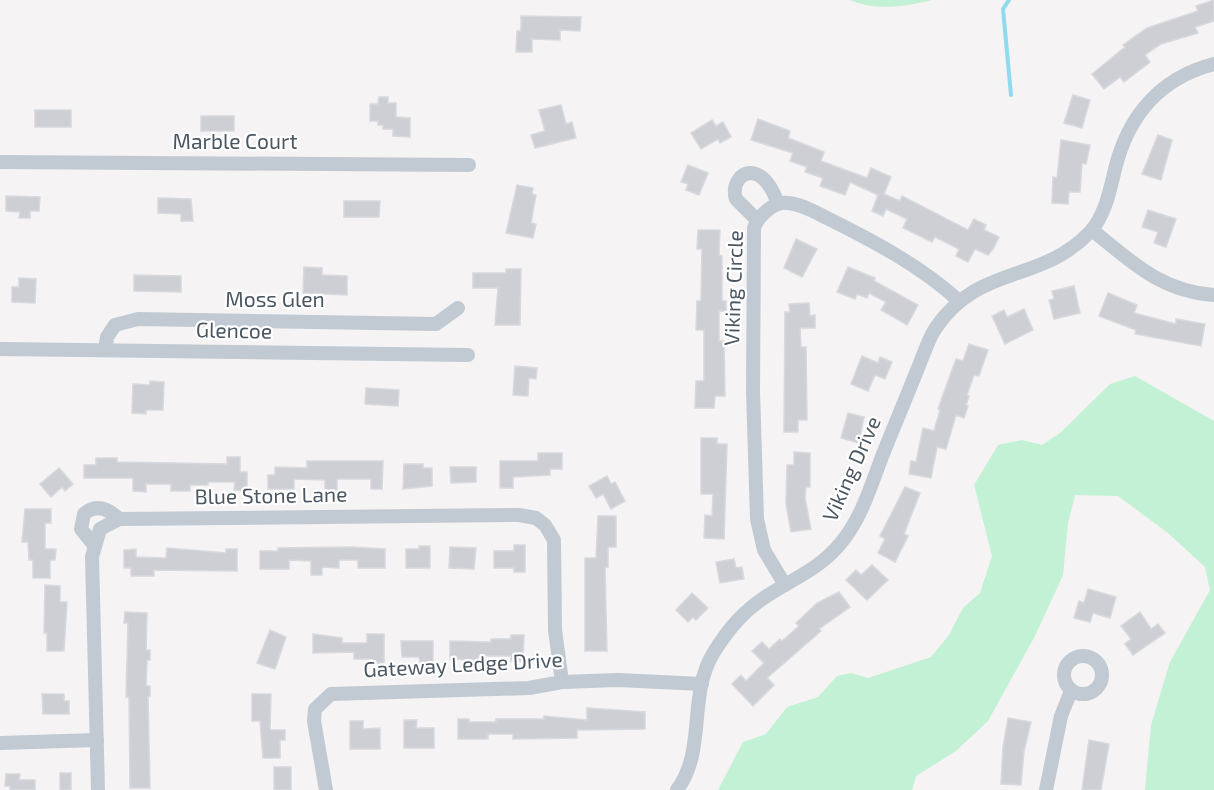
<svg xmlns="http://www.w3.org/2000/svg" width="1214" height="790" font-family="'Exo 2',sans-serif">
<rect width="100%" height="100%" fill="#f5f3f3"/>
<g fill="#c3f1d5">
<path d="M850,0H932C905,7 875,11 850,0Z"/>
<path d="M1135,376L1214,421V790H1145L1151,725L1170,662L1210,590L1205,567L1168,533L1118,496L1075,495L1068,523L1063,575L1035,636L988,721L956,751L916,776L912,790H718L743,742L766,734L787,707L818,697L837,676L851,673L868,678L931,657L949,635L963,608L980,593L992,556L974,485L998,445L1022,440L1042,445L1060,433L1110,384Z"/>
</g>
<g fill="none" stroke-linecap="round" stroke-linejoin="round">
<path stroke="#90daee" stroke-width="4" d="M1009,0L1003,9L1011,95"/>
</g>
<g fill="#cdcfd5" stroke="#d7d9de" stroke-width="1.5">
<path d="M1214,0V21L1195,27L1198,33L1161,44L1145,55L1150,62L1124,82L1120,77L1104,89L1092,74L1125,47L1123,45L1147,28L1198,11L1196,6Z"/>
<path d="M521,16L581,17L580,31L560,30V40L532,39V52H516L517,31H521Z"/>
<path d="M1073,95L1090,100L1082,128L1064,123Z"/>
<path d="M379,97H388V103H396V117L410,118V137L393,136V129H383V125H378V121H370V104H378Z"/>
<path d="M561,105L566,124L572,122L576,138L535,148L531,135L545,131L539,110Z"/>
<rect x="35" y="110" width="36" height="17"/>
<rect x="201" y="116" width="33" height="15"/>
<path d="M758,119L790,131L788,138L824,152L821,161L867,178L871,168L891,177L884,194L900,201L902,196L968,230L974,219L986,225L984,230L999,237L993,249L988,255L975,249L968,262L956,256L959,249L935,237L932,242L903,228L907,219L886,209L883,216L872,211L878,195L850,182L845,195L820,186L823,178L805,172L807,167L790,161L793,153L751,140Z"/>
<path d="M712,120L716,126L723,122L731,137L720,143L718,139L701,149L691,133Z"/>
<path d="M1158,135L1172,140L1161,180L1142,174Z"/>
<path d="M1061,140L1090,145L1086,164L1082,163L1080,192H1069L1068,204L1052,203L1053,177L1057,178Z"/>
<path d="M688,165L708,173L699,195L686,190L688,184L681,182Z"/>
<path d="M517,185L533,188L532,194L536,195L531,223L536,224L533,238L506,233Z"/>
<path d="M6,196L40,197L39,211H30V218H19L20,212L6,211Z"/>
<path d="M158,198L191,199L193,221H181V214L158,213Z"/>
<path d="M344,201H380L379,217H344Z"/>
<path d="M1148,210L1176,219L1166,247L1154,243L1158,232L1142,227Z"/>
<path d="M698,230H720L719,255L722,256V301H726V311H719V341H724L725,396H715L714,408H695L696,381H704V330H696L697,301H701L702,249H697Z"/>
<path d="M796,239L817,249L802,277L784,268Z"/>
<path d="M304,267L322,268V275L347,276V295L303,293Z"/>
<path d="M848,267L875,278L874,281L918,305L907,325L881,310L886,302L869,293L867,298L857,294L855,299L837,292Z"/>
<path d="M506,269H521L520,325H495L498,288H473V273H506Z"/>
<path d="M134,275L181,276V292L134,291Z"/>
<path d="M19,278L36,279L35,303L12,302V287H19Z"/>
<path d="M1074,286L1080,313L1054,319L1049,300L1054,299L1052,291Z"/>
<path d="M1108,293L1137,305L1134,313L1176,324V319L1205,324L1201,346L1135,334L1136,330L1099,316Z"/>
<path d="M809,303L810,316L815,315V328H800L801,347H806L807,420H798V432H784L785,312H790L789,304Z"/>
<path d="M1024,309L1033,330L1005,344L992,316L1004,310L1007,317Z"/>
<path d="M969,344L988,350L979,376L974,375L967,395L969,396L966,405L968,406L964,418L956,415L946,449L937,447L931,478L909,474L911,461L916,462L923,428L934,431L940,410L938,409L956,359L963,361Z"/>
<path d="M862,356L878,363L880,357L892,362L885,379L875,375L868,391L851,384Z"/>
<path d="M515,366L537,368L536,379L529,378L528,396L513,395Z"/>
<path d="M150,381L164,382L163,410H146V414L132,413L133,384L150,385Z"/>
<path d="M366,388L399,390L398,406L365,404Z"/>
<path d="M848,413L864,417L859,443L841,438Z"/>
<path d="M701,438H717V444H727L724,539L704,538L705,515L712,516L713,494H701Z"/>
<path d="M794,452L810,453V487H806L805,498L811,529L791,532L786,504L787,465H794Z"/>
<path d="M538,453H562V469H550V475L513,477V488H500V461H538Z"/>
<path d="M227,457H240V472H247V491L234,490L235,482H208V485H190V491H171V484H146V492L133,491V478H84V465H96V458H117V462L227,464Z"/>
<path d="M307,461H383L382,489H371V479H337V490H325V480L294,479V489H268V475H275V467L307,468Z"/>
<path d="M404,464H423V468H432V486L403,489Z"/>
<path d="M450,467H476V482L451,483Z"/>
<path d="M59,468L73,484L65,491L62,487L51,497L40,484Z"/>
<path d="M607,476L611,484L615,482L625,501L611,509L603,494L596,498L589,486Z"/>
<path d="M905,487L920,493L904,534L908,536L895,562L878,553L885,539L880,536Z"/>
<path d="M25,509H51V523H45V549H56L55,560H50V578H33V560H29L28,542H22Z"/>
<path d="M598,516H616V547H608V567H605L607,651H585V558H596Z"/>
<path d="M514,545H525V572H514V568H494V551H514Z"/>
<path d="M419,546H430V568H406V549H419Z"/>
<path d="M351,547L385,549V568H358V560H339V568L322,567V575H311V561L289,560V569H260V551H278V548Z"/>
<path d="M450,547L476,548L474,569L449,568Z"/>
<path d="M167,548L226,553V549H237V571L154,570V576H131V568H124V550L136,549V557L166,558Z"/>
<path d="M734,559L736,568L742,567L744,579L720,583L716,562Z"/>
<path d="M872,565L888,580L867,600L846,580L856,570L861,575Z"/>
<path d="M45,585L60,586V602H67L64,651H47V633H44Z"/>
<path d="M1088,589L1116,597L1110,618L1093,613L1090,622L1074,618L1079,601L1084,603Z"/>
<path d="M839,592L850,607L819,629L821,631L767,678L774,685L753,706L732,684L741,675L746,681L764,663L752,651L762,642L769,649L780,639L782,641L799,626L796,623L817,603Z"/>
<path d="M692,593L708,608L696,620L693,617L688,622L676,610Z"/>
<path d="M125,612L147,613L146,650H150V660H147L146,686H150V696H148L150,788H130L129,697H126L128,623H124Z"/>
<path d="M1140,612L1151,629L1158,624L1165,633L1133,655L1125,644L1131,639L1121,626Z"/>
<path d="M270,630L286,637L275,669L257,663Z"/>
<path d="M313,634L342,638V643H367V634H384V663H373V659H354V652L313,653Z"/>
<path d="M511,635H524L523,661H511V656H479V660L450,659V641L491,642V639H511Z"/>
<path d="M401,641H433V663H420L419,657H402Z"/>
<path d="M42,694H64V701H69V714H43Z"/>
<path d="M252,694H271L270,730H285V740H280V758H263L260,721H252Z"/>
<path d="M587,708L645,712V729L577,730V738L513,739V734H488V739H458V719H469V722H496V719H544V716L587,720Z"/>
<path d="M1008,718L1031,722L1024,751L1021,785L1001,784L1003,747Z"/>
<path d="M404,720H417L416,728H434V748H404Z"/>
<path d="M350,721H363V729L380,728V749H350Z"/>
<path d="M1089,740L1109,744L1101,790H1082Z"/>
<rect x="274" y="767" width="17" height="23"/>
<rect x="60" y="773" width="11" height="17"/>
<path d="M6,774H20L19,780H35V790H10V786H5Z"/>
</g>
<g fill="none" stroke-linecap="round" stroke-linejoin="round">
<g stroke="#c1cad2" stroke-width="14">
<path d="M0,162L469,165"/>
<path d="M757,220L736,199C731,184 743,166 760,176C769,182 775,195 778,204"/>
<path d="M1092,230C1132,262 1160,291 1214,295"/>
<path d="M0,349L468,355"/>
<path d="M105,350L107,337L115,325L138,319L436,324L458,308"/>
<path d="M94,545L81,529L84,514C96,503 109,509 119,519"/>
<path d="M785,585L764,550L757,519L753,391L754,228C758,216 774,201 788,203C803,204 818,214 831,220C877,243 920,266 958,300"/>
<circle cx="1083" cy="675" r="19"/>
<path d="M0,743L97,740"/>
<path d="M98,790L92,557L100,529L119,519L519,515L536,518L545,525L554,540L555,630L562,682"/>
<path d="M326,790L314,721L315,709L331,694L529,688L562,682L618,680L702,684"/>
<path d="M677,790C707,749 687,695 714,652C729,628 745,609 770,594C795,578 820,568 840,544C862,518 871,485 883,454C894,427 905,400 916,373C922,359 927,342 935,329C979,263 1039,285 1090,232C1105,216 1110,190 1115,169C1128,116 1160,78 1214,64"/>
<path d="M1046,790L1061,716L1071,691"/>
</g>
</g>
<g text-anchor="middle" stroke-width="4.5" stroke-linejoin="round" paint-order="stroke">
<g font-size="21" fill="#4a5661" stroke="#fff">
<text x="235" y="149">Marble Court</text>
<text transform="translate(734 288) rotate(-88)" y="7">Viking Circle</text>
<text x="275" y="307">Moss Glen</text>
<text transform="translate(234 331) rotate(1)" y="7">Glencoe</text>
<text transform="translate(852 469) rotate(-66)" y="7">Viking Drive</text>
<text transform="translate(271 496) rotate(-1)" y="7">Blue Stone Lane</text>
<text transform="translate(463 665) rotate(-3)" y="7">Gateway Ledge Drive</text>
</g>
</g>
</svg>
